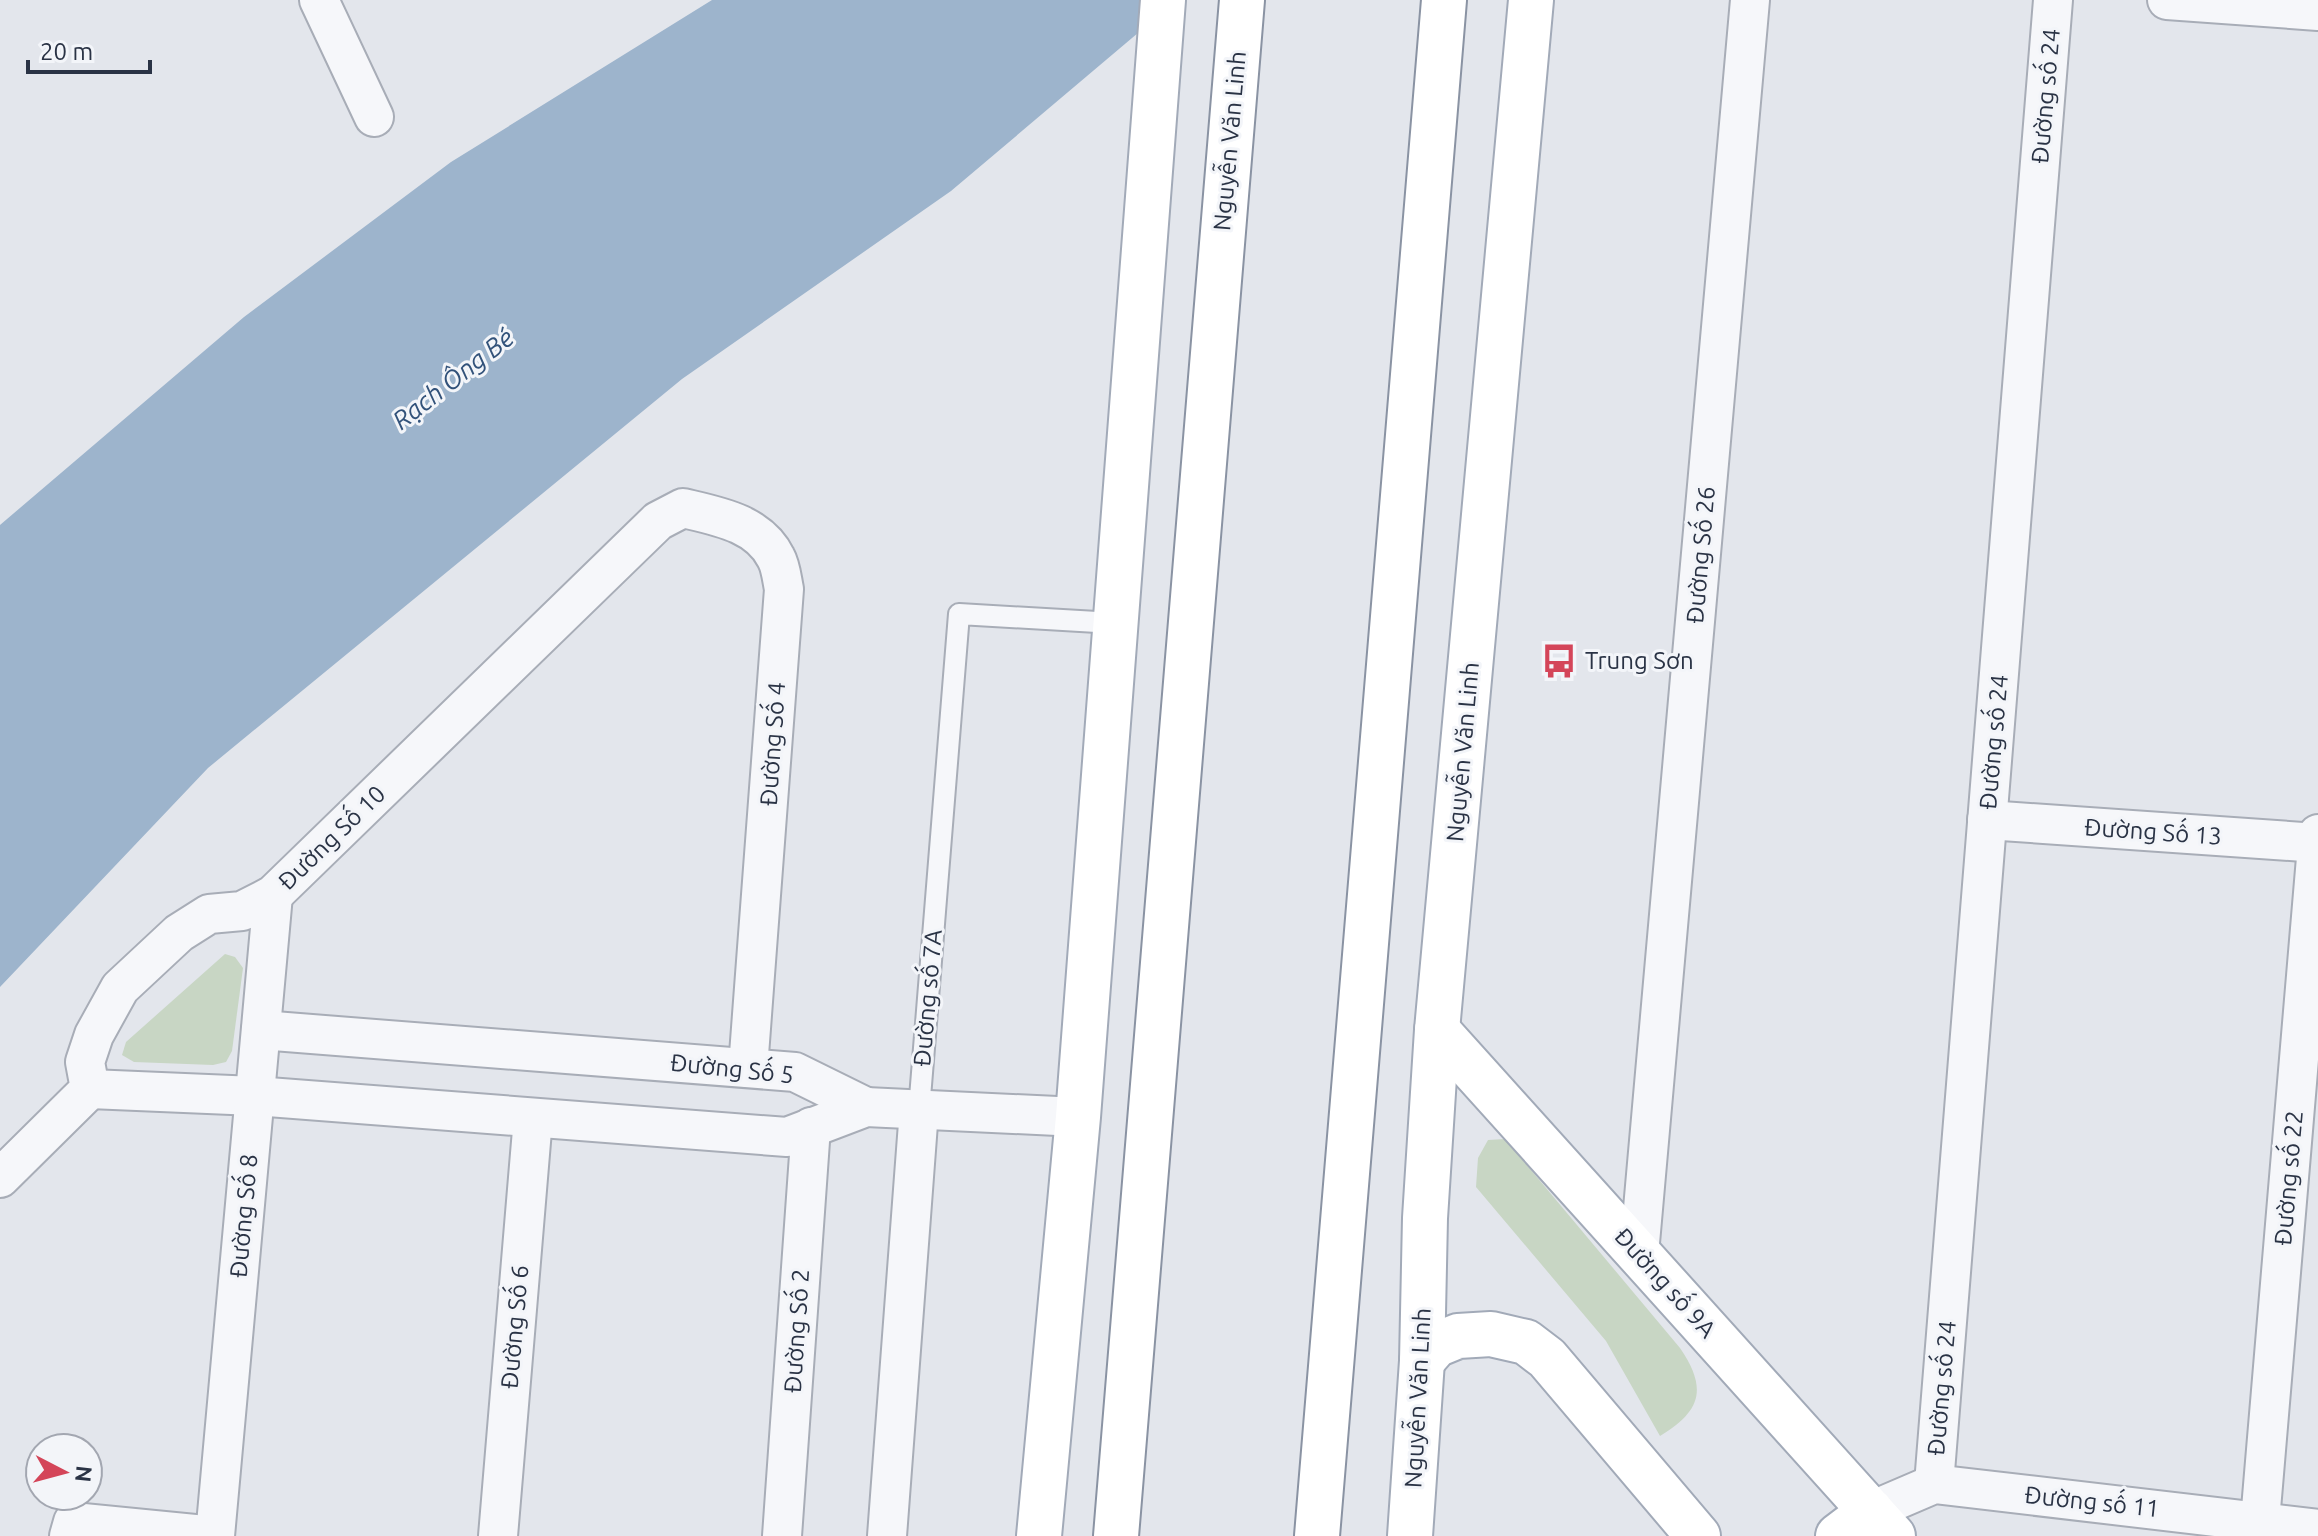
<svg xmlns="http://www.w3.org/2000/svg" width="2318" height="1536" font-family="Ubuntu,sans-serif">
<rect width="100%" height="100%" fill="#e3e6ec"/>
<g fill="#c8d6c4">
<path d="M225,954L235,957L243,968L232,1051L226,1062L213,1065L134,1062L122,1055L126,1042Z"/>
<path d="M1505,1139L1680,1348C1708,1389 1701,1411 1660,1436L1606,1341L1476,1187L1478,1158L1488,1140Z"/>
</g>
<path fill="#9db4cc" d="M712,0H1177L951,191L682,379L208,768L0,987V525L244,317L451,162Z"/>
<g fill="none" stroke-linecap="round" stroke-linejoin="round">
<g stroke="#a8adb7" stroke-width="24">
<path id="lane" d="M919,1110L959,614L1114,623"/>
</g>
<g stroke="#a8adb7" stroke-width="42">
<g id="street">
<path d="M319,0L374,117"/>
<path d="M2167,0L2318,11"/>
<path d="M1987,820L2318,843"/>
<path d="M261,1030L795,1072L866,1107"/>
<path d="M90,1089L255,1096L787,1137L866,1107L1078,1117"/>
<path d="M0,1178L90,1089L85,1062L94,1035L120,988L179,933L209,914L242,911L273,895L658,521L683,508C717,516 759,523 776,558C781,567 782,580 784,589L748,1068"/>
<path d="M1639,1254L1750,0"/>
<path d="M1934,1484L2053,0"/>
<path d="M1871,1511L1934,1484L2318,1529"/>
<path d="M2260,1521L2318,834"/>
<path d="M69,1536L73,1522L215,1536"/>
<path d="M215,1536L273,895"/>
<path d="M498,1536L533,1118"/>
<path d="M782,1536L811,1127"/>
<path d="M887,1536L919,1110"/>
</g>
</g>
<g stroke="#a2aab8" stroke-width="48">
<g id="primary">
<path d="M1437,1030L1893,1536"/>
<path d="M1422,1361L1436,1345L1458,1336L1491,1334L1526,1342L1547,1358L1698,1536"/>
<path d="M1039,1536L1078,1117L1163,0"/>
<path d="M1410,1536L1422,1361L1425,1218L1437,1030L1531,0"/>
<path d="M1838,1536L1871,1511"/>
</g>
</g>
<g stroke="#8a93a3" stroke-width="48">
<g id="highway">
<path d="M1116,1536L1242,0"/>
<path d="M1317,1536L1444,0"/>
</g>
</g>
<use href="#lane" stroke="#f6f7fa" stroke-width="20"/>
<use href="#street" stroke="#f6f7fa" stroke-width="38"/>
<use href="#primary" stroke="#fff" stroke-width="44"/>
<use href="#highway" stroke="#fff" stroke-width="44"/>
</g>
<defs>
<g id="bus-bare" transform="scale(2.76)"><path d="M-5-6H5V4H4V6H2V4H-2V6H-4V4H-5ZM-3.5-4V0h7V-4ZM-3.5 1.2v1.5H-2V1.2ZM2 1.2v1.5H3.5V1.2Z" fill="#d44559" stroke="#f3f5f9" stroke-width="2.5" paint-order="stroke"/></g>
</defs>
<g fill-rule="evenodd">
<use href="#bus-bare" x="1559" y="661"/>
</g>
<g text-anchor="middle" stroke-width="6" stroke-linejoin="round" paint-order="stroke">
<g font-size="24" fill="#2a3345" stroke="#f3f5f9">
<text transform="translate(2046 96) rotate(-85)" y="8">Đường số 24</text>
<text transform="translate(1230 141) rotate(-85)" y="8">Nguyễn Văn Linh</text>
<text transform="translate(1701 555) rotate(-85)" y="8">Đường Số 26</text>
<text transform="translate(1994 742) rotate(-85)" y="8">Đường số 24</text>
<text transform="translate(773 744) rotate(-86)" y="8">Đường Số 4</text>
<text transform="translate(1463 752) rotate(-85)" y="8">Nguyễn Văn Linh</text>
<text transform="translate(2153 832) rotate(4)" y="8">Đường Số 13</text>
<text transform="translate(332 838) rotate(-44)" y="8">Đường Số 10</text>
<text transform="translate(928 998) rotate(-85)" y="8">Đường số 7A</text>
<text transform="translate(732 1069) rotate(6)" y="8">Đường Số 5</text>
<text transform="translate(2289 1178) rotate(-85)" y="8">Đường số 22</text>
<text transform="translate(244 1216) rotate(-85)" y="8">Đường Số 8</text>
<text transform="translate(1665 1283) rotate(48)" y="8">Đường số 9A</text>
<text transform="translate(515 1327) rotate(-85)" y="8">Đường Số 6</text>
<text transform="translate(797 1331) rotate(-86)" y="8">Đường Số 2</text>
<text transform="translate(1942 1388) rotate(-85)" y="8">Đường số 24</text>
<text transform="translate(1418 1398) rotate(-87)" y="8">Nguyễn Văn Linh</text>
<text transform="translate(2092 1502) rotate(6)" y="8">Đường số 11</text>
</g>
<g font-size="24" fill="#2a3345" stroke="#f3f5f9" text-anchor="start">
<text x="1585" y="669">Trung Sơn</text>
</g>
<g font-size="26" font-style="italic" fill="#32527a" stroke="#f3f5f9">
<text transform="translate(453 379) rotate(-38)" y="9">Rạch Ông Bé</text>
</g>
</g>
<g transform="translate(64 1472) rotate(96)"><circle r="38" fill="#f3f5f9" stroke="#a3a7b1" stroke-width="2"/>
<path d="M0-6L14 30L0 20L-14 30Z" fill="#d44559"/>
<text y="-12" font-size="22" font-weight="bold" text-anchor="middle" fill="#2a3345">N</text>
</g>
<path d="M28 60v12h122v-12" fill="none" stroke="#2a3345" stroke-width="4"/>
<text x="40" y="60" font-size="24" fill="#2a3345" stroke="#f3f5f9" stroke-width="6" paint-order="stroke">20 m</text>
</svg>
